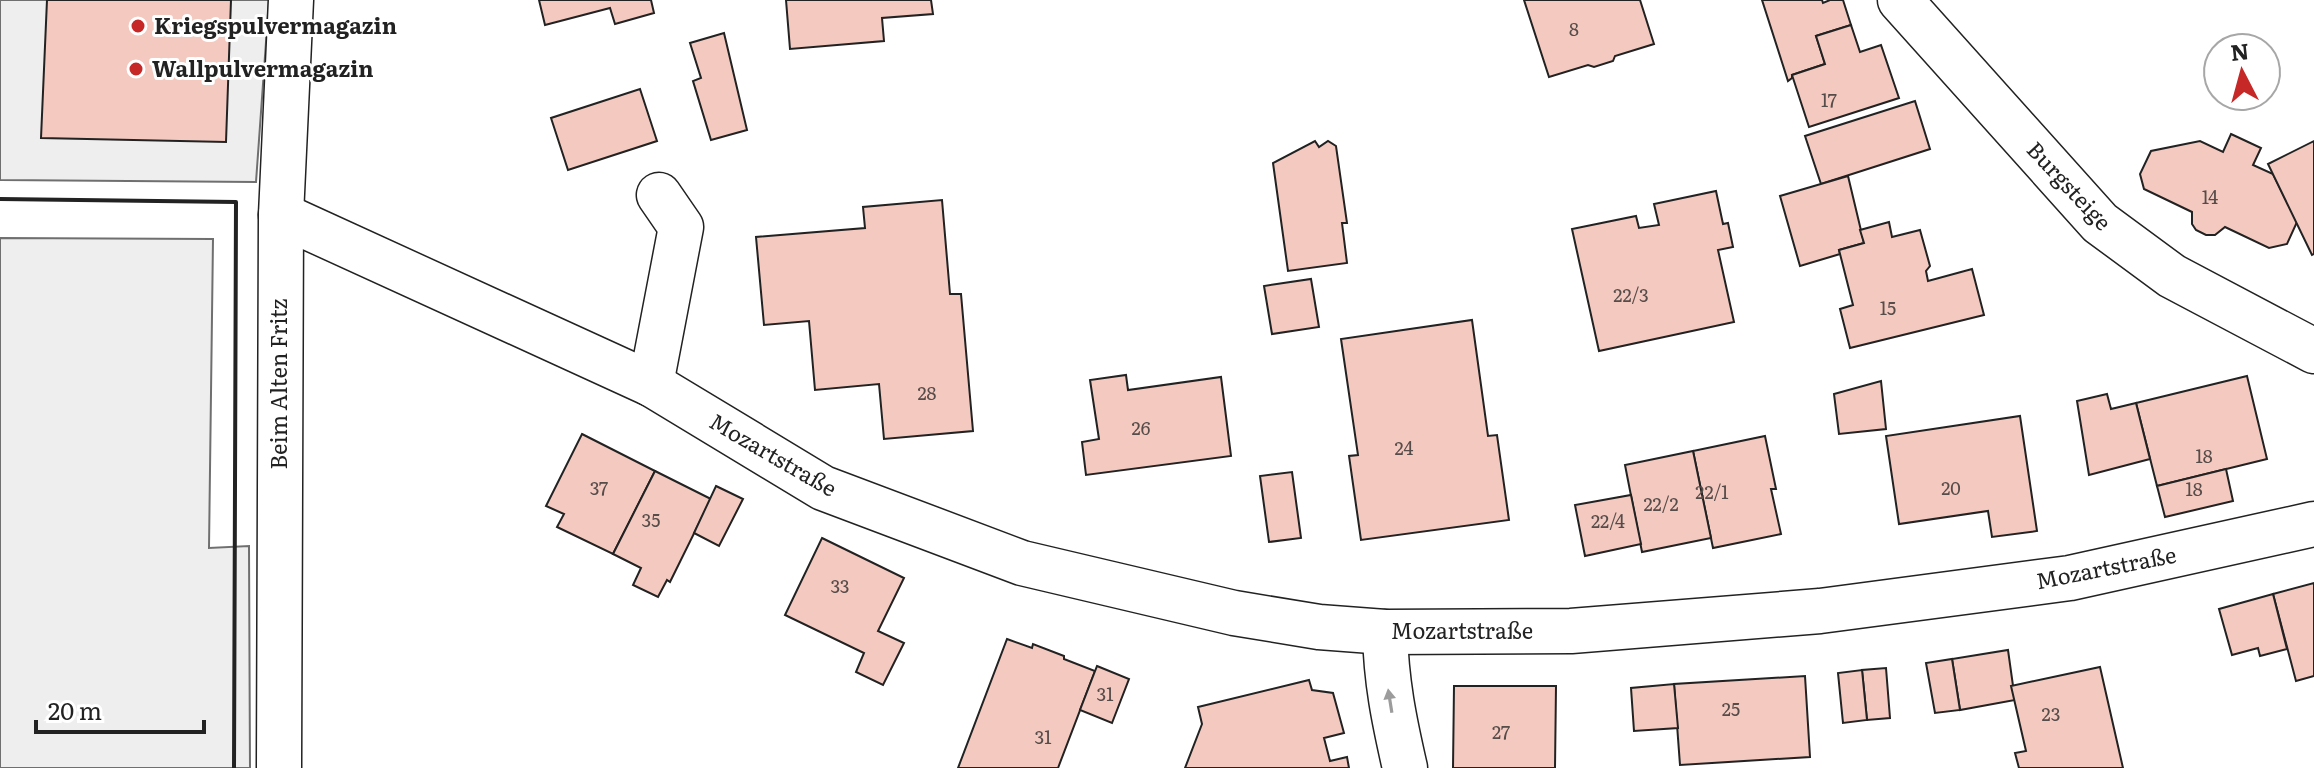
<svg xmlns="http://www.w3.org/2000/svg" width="2314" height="768" font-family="Literata,serif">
<rect width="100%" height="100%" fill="#fff"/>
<g fill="#eee" stroke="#6f6f6f" stroke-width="2">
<path d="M0,0H269L256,182L0,180Z"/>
<path d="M0,238L213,239L209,548L249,546L250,768H0Z"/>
</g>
<g fill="#f3c9c0" stroke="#222" stroke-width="2">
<path d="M47,0H231L226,142L41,138Z"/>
<path d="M539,0H651L654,13L615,24L610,8L545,25Z"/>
<path d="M786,0H931L933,14L882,18L884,41L790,49Z"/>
<path d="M1524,0H1640L1654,44L1615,56L1613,61L1594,67L1588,65L1549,77Z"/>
<path d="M1762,0H1822L1823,3L1830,0H1843L1851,25L1816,36L1825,64L1792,75V78L1788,81Z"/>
<path d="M1851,25L1860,52L1881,45L1899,98L1809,127L1792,75L1825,64L1816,36Z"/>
<path d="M724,33L747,130L711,140L693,81L701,78L690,43Z"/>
<path d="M640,89L657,141L568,170L551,118Z"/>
<path d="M1915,101L1930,149L1821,184L1805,136Z"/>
<path d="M2231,134L2261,148L2253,165L2273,174L2297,222L2287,244L2269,248L2225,227L2215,235H2206L2196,230L2192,224V212L2144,189L2140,174L2151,151L2200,141L2223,152Z"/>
<path d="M1315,141L1319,147L1328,141L1336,146L1347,223H1342L1347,263L1288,271L1273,163Z"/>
<path d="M2314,141V254L2312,255L2268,164Z"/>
<path d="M1848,176L1864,243L1839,250L1840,254L1800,266L1780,196Z"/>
<path d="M1716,191L1723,224L1728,223L1733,247L1718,250L1734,322L1599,351L1572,229L1636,216L1639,228L1659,225L1654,204Z"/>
<path d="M942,200L950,294H961L973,431L884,439L879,384L815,390L809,321L764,325L756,237L865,228L863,207Z"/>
<path d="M1889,222L1892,237L1920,230L1930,266L1926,271L1928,281L1972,269L1984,315L1850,348L1840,309L1853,305L1839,250L1864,243L1860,230Z"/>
<path d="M1311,279L1319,327L1272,334L1264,286Z"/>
<path d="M1472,320L1488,436L1497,435L1509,520L1361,540L1349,456L1358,455L1341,339Z"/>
<path d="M1126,375L1128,390L1221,377L1231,456L1086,475L1082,442L1099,439L1090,380Z"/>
<path d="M2247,376L2267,459L2157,486L2136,403Z"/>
<path d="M1881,381L1886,429L1839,434L1834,394Z"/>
<path d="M2107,394L2111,409L2136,403L2150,459L2089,475L2077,401Z"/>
<path d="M2020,416L2037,531L1992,537L1988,511L1899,524L1886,436Z"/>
<path d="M582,434L655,471L613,554L557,527L564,514L546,506Z"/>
<path d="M1765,436L1776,489H1771L1781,534L1713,548L1693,451Z"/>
<path d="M1693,451L1711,538L1642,552L1625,465Z"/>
<path d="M2226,469L2233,501L2165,517L2157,486Z"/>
<path d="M655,471L711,499L670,582L667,580L658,597L633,585L641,568L613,554Z"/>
<path d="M1292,472L1301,538L1269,542L1260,476Z"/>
<path d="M716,486L743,499L719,546L694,533Z"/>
<path d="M1631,495L1641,544L1585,556L1575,505Z"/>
<path d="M822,538L904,578L878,631L904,643L883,685L856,672L864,653L785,615Z"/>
<path d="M2314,583V676L2296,681L2273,594Z"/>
<path d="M2273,594L2287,649L2260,656L2258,648L2232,655L2219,609Z"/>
<path d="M1007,639L1032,648L1033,644L1064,656V659L1095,671L1058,768H958Z"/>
<path d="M2008,650L2015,700L1960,710L1952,659Z"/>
<path d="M1952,659L1960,710L1935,713L1926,663Z"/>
<path d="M1097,666L1129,679L1112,723L1080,710Z"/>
<path d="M2100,667L2123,768H2019L2015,753L2026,751L2011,686Z"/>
<path d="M1886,668L1890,718L1867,720L1862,670Z"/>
<path d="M1862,670L1867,720L1843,723L1838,673Z"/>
<path d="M1805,676L1810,757L1680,765L1674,684Z"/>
<path d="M1309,680L1312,690L1333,693L1344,733L1324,738L1330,761L1347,757L1349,768H1185L1202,724L1198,707Z"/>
<path d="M1674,684L1678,728L1634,731L1631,688Z"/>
<path d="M1454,686H1556L1555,768H1453Z"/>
</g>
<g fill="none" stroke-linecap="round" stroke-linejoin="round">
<g stroke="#222" stroke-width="47">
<g id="minor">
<path d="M1900,0L2100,223L2172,276L2314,351"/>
<path d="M281,215L651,384L823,488L1022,563L1234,613L1319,627L1385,632L1571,631L1820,611L2070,578L2314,524"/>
<path d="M651,384L681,227L659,195"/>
<path d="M1385,632C1386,681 1394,720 1405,768"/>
<path d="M279,768L281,215L291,0"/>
</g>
</g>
<use href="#minor" stroke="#fff" stroke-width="44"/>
<path stroke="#222" stroke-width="4" d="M0,199L236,202L234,768"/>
</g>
<defs><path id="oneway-solid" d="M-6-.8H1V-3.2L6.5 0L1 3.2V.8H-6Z" transform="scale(2)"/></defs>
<use fill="#9c9c9c" href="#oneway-solid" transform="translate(1390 701) rotate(-99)"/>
<g fill="#c62828" stroke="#fff" stroke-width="3">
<circle cx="138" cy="26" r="8"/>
<circle cx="136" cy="69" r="8"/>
</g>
<g text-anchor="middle" stroke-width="6" stroke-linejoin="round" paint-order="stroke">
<g font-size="18" fill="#564c4a">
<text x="1574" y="36">8</text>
<text x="1829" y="107">17</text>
<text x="2210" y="204">14</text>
<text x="1631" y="302">22/3</text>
<text x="1888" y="315">15</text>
<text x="927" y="400">28</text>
<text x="1141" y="435">26</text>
<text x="1404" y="455">24</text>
<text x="2204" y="463">18</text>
<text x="599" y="495">37</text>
<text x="1951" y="495">20</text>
<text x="2194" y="496">18</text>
<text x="1712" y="499">22/1</text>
<text x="1661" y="511">22/2</text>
<text x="651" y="527">35</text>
<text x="1608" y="528">22/4</text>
<text x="840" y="593">33</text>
<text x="1105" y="701">31</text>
<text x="1731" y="716">25</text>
<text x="2051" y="721">23</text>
<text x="1501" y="739">27</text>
<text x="1043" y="744">31</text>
</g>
<g font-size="22" font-weight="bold" fill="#222" stroke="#fff" text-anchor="start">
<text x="154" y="34">Kriegspulvermagazin</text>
<text x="152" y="77">Wallpulvermagazin</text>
</g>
<g font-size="22" fill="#222" stroke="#fff">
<text transform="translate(2069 186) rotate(47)" y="8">Burgsteige</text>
<text transform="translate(279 384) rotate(-90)" y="8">Beim Alten Fritz</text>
<text transform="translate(773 455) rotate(30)" y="8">Mozartstraße</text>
<text transform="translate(2106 568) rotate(-11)" y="8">Mozartstraße</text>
<text x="1462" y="639">Mozartstraße</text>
</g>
</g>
<g transform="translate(2242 72) rotate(354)"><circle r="38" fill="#ffffff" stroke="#a7a7a7" stroke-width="2"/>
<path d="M0-6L14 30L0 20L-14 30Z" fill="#c62828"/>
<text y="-12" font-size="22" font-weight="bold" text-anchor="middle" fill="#222222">N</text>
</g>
<path d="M36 720v12h168v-12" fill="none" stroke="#222222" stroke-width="4"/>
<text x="48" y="720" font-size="24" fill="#222222" stroke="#ffffff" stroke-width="6" paint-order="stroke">20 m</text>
</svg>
